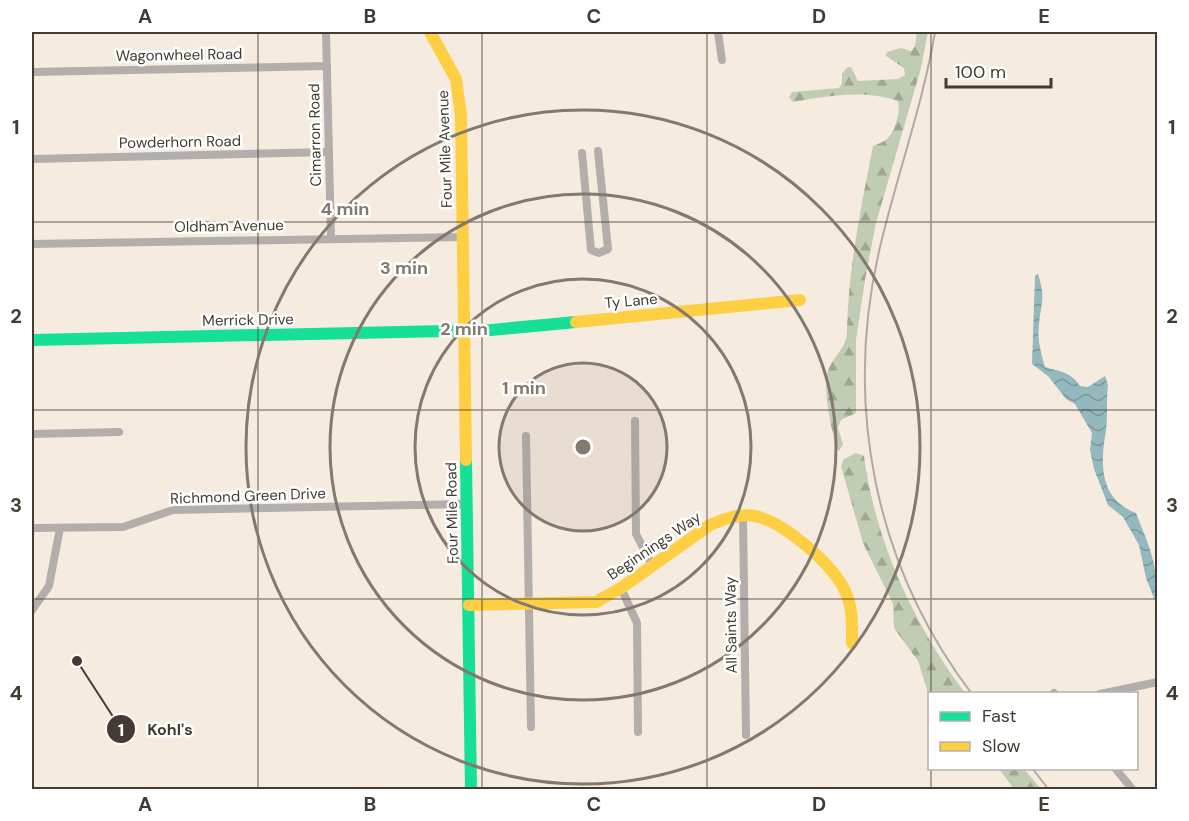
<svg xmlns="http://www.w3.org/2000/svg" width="1189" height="821" font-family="'DM Sans',sans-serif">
<defs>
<pattern id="forest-firs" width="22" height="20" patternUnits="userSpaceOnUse" patternTransform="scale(1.5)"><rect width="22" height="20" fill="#c1cdb2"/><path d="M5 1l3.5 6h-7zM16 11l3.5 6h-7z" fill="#9ea891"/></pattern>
<pattern id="water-waves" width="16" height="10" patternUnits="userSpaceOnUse" patternTransform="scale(1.5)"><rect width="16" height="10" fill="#93b9be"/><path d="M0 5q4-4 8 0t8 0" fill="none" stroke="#7a989b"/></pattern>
</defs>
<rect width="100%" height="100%" fill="#f6ebdf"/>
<g fill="url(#forest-firs)">
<path d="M917,32H928L921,68L876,223L865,280L856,340V413L841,420L838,428L843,444L839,451L836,448C832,429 822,389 828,371C833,356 847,348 847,331C848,270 861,207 873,146C877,144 884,142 887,139C895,132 901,111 898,101C864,89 827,96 793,102L789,97L792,92L839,88L842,83V73L848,67H851L858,81L898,79L905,75L904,68L886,56L887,52L901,48L911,51L915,46Z"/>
<path d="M856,453L864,456C876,543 913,623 965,693L930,694L929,696L918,661L894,628L893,604L863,543L841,466L844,459Z"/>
<path d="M999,769H1024L1041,789H1014Z"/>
</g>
<path fill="url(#water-waves)" d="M1038,274C1046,300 1041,301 1039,325C1037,340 1041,353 1045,367C1060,372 1070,371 1080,386L1088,387L1105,376L1108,385C1106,400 1108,416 1106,431C1100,463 1099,499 1136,513C1151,551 1158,564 1157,606L1146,578L1139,545L1123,517L1108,505L1094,469L1090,450L1092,433L1075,404L1066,399L1048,376L1032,364L1035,276Z"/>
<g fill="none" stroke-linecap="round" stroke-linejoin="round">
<g stroke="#b3aeac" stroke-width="8">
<path d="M326,32L331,238"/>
<path d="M718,32L722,60"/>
<path d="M32,72L327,66"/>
<path d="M582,153L591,250L599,253L608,249L598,151"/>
<path d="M32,159L329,152"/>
<path d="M32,244L463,237"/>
<path d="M635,421L636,534L652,565"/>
<path d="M32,434L119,432"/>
<path d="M526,436L531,727"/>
<path d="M743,515L746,735"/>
<path d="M32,528L123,527L173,510L467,504"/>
<path d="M621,588L637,623L638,732"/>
<path d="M32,610L49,586L60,528"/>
<path d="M1054,693L1055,694"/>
<path d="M1100,694L1158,682"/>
<path d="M1115,768L1133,790"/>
</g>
<g stroke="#16e098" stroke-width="12">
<path d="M32,340L491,330L576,322"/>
<path d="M466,460L471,790"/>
</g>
<g stroke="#ffcf43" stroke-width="12">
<path d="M430,32L456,79L461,115L466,460"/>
<path d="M576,322L800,300"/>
<path d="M469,605L596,602L621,588L710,525C725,519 739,513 755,516C784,522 834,565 846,593C853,609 852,626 852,643"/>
</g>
<g stroke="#b0aaa6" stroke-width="2">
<path d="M935,32C923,104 897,175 880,247C843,404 874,565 972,694"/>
<path d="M1032,768L1049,790"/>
</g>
</g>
<path fill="none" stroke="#433b33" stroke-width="1.5" stroke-opacity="0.55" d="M258,32V790M482,32V790M707,32V790M931,32V694M32,222H1158M32,410H1158M32,599H1158M931,768V790"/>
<circle cx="583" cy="447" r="84" fill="#82796f" fill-opacity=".12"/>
<g fill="none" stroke="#82796f" stroke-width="3">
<circle cx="583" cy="447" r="84"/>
<circle cx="583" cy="447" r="168"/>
<circle cx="583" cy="447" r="253"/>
<circle cx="583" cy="447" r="337"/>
</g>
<g text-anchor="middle" stroke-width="5" stroke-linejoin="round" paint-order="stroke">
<g font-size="15" fill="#433b33" stroke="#fff">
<text transform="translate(179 55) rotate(-1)" y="5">Wagonwheel Road</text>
<text transform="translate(315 135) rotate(-91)" y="5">Cimarron Road</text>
<text transform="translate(180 142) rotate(-1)" y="5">Powderhorn Road</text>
<text transform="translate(445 149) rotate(-92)" y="5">Four Mile Avenue</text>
<text transform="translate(229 226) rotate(-1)" y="5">Oldham Avenue</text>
<text transform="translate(631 301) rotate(-5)" y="5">Ty Lane</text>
<text transform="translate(248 320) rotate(-1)" y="5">Merrick Drive</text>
<text transform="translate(248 496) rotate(-2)" y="5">Richmond Green Drive</text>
<text transform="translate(452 513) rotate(-91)" y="5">Four Mile Road</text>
<text transform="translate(654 546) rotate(-34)" y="5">Beginnings Way</text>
<text transform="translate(731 625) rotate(-91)" y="5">All Saints Way</text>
</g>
</g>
<circle cx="583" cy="447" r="9" fill="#82796f" stroke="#fff" stroke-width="3"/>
<g font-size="18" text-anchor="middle" font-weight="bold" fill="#82796f" stroke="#fff" stroke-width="5" stroke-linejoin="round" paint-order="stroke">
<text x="345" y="215">4 min</text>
<text x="404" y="274">3 min</text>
<text x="464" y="335">2 min</text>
<text x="524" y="394">1 min</text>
</g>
<path fill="none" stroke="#433b33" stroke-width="2" d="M77 661L121 729"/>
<g fill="#433b33" stroke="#fff" stroke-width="2">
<circle cx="77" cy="661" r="6"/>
<circle cx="121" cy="729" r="15"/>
</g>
<g font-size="18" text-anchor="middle" font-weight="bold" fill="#fff">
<text x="121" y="736">1</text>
</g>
<g font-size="16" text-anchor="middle" font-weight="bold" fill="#433b33" stroke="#fff" stroke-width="5" stroke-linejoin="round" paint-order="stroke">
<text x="170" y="735">Kohl's</text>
</g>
<rect width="1189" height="821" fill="none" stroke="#ffffff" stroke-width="66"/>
<rect x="928" y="692" width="210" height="78" fill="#ffffff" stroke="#b4b1ad" stroke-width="1.5"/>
<rect x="940" y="712" width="30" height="9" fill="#16e098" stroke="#b4b1ad" stroke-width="1.5"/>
<text x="982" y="722" font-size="18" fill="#433b33">Fast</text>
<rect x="940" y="742" width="30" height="9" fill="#ffcf43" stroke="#b4b1ad" stroke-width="1.5"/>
<text x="982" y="752" font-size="18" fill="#433b33">Slow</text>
<path d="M946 78v9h105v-9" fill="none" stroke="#433b33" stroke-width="3"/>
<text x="955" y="78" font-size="18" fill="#433b33" stroke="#ffffff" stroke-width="4.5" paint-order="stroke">100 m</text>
<rect x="33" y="33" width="1123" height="755" fill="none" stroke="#433b33" stroke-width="2"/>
<g font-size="20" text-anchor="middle" font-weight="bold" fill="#433b33">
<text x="145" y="23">A</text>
<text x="370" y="23">B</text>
<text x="594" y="23">C</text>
<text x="819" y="23">D</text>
<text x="1044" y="23">E</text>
<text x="16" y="134">1</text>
<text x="1172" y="134">1</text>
<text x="16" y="323">2</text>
<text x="1172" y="323">2</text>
<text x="16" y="512">3</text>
<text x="1172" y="512">3</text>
<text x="16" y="700">4</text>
<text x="1172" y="700">4</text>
<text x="145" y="811">A</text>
<text x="370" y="811">B</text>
<text x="594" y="811">C</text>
<text x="819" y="811">D</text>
<text x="1044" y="811">E</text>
</g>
</svg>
